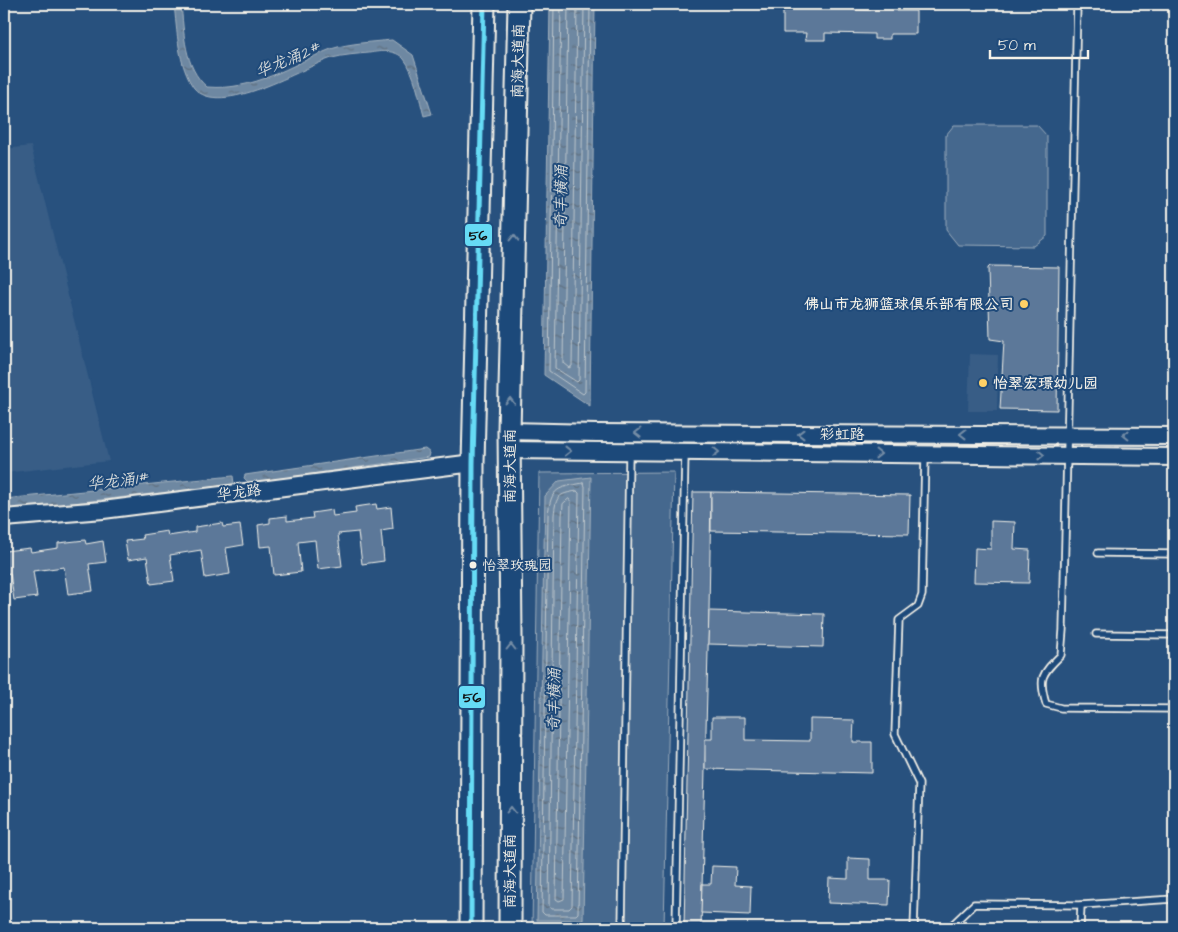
<svg xmlns="http://www.w3.org/2000/svg" width="1178" height="932" font-family="'Architects Daughter','LXGW WenKai TC',sans-serif">
<defs>
<pattern id="water-ripples" width="26" height="14" patternUnits="userSpaceOnUse" patternTransform="scale(1.25)"><rect width="26" height="14" fill="#6e88a2"/><path d="M2 4q2-2 4 0t4 0M15 11q2-2 4 0t4 0" fill="none" stroke="#5f6e7d"/></pattern>
</defs>
<rect width="100%" height="100%" fill="#28517e"/>
<filter id="ink" filterUnits="userSpaceOnUse"><feTurbulence type="fractalNoise" baseFrequency=".02" numOctaves="2"/><feDisplacementMap in="SourceGraphic" scale="10" xChannelSelector="R" yChannelSelector="G"/><feConvolveMatrix kernelMatrix="1 2 1 2 8 2 1 2 1" color-interpolation-filters="sRGB"/></filter>
<g filter="url(#ink)">
<g fill="#375d86">
<path d="M31,146L109,461L4,473V149Z"/>
<path d="M970,354L998,355L997,411H968Z"/>
</g>
<g fill="#45688e" stroke="#9cacbb">
<path d="M954,125H1037L1047,136V236L1034,246L958,245L946,230V135Z"/>
<path d="M674,472L664,928H532L539,473Z"/>
</g>
<g fill="url(#water-ripples)" stroke="#a4b2be">
<path d="M174,4H181C184,32 184,68 207,87C256,91 288,66 331,49C349,43 373,42 392,40L413,55L432,114L424,116C420,101 414,71 404,59C395,49 381,51 369,53C357,54 343,55 332,58C303,67 220,119 194,88C178,66 177,30 174,4Z"/>
<path d="M550,4H595L590,406L544,375Z"/>
<path d="M425,449L430,453L429,457L249,483L244,478L245,475Z"/>
<path d="M233,476L234,484L229,485L4,511V499Z"/>
<path d="M591,477L583,920H537L545,496L559,481Z"/>
</g>
<g fill="none" stroke-linecap="round" stroke-linejoin="round">
<g stroke="#bec7cc" stroke-width="1">
<path d="M554,4L549,371L583,394L585,392L590,4"/>
<path d="M561,4L555,368L577,382L579,380L584,4"/>
<path d="M568,4L563,363L569,368L572,366L577,4"/>
<path d="M583,483L585,486L578,913L576,915H545L542,912L548,515C551,487 558,488 583,483Z"/>
<path d="M577,491L579,493L572,906L569,909H551L549,906L554,515C556,496 558,494 577,491Z"/>
<path d="M569,499L571,502L564,899L559,901L556,899L562,516L563,504Z"/>
</g>
</g>
<g fill="#5b7899" stroke="#f4f1e8">
<path d="M801,4H832V9L871,10V4L897,5V11H916V34H890V39H874V34L825,33V40H805L806,33H783V8H801Z"/>
<path d="M990,266L1059,267L1057,410L1000,409L1004,341L990,339L988,268Z"/>
<path d="M693,492H711L709,611L701,928H684Z"/>
<path d="M711,492L910,495L909,534L711,531Z"/>
<path d="M376,504L377,509L391,507L393,529L381,531L384,561L362,564L358,532L338,534L342,566L318,569L315,540L298,542L301,572L274,575L271,546L260,547L258,525L270,523V518L287,516V521L313,518L312,513L332,510L333,516L356,513L355,507Z"/>
<path d="M991,521L1015,522L1014,549L1030,550L1029,583L974,582L975,548L991,549Z"/>
<path d="M222,523L223,527L240,525L243,545L226,548L230,574L205,578L201,550L170,555L174,581L151,584L147,557L128,560L125,541L143,539L142,535L167,531L168,536L195,532V527Z"/>
<path d="M85,540L86,544L103,541L106,562L89,564L93,591L68,594L64,567L33,571L37,597L14,600L10,573L4,574L5,551L30,548L31,552L58,548V543Z"/>
<path d="M709,611L824,614L823,647L708,644Z"/>
<path d="M712,717H745V740L810,741V719L854,720L853,742H872V773L705,769V739H712Z"/>
<path d="M848,858L870,859V880H890L889,905L828,903L829,878L848,879Z"/>
<path d="M712,866L736,867L735,885L751,886L750,915L701,913L702,884H711Z"/>
</g>
<g fill="none" stroke-linecap="round" stroke-linejoin="round">
<g stroke="#f4f1e8" stroke-width="9">
<g id="lane">
<path d="M1077,5L1063,630L1061,655C1042,674 1038,677 1046,704L1061,708L1174,709"/>
<path d="M1098,553L1174,554"/>
<path d="M1096,634L1174,635"/>
<path d="M622,928L629,453"/>
<path d="M676,928L685,453"/>
<path d="M914,928L919,784L895,734L899,620L918,606L922,595L925,456"/>
<path d="M953,928V924L974,904L1081,905L1174,899"/>
<path d="M1080,928L1081,905"/>
</g>
</g>
<g stroke="#f4f1e8" stroke-width="20">
<g id="secondary">
<path d="M509,431L596,433L1174,436"/>
<path d="M509,450L1174,457"/>
<path d="M4,518L103,510L473,463"/>
</g>
</g>
<g stroke="#f4f1e8" stroke-width="25">
<g id="highway">
<path d="M471,928L473,463L484,4"/>
<path d="M510,928L511,638L509,431L519,4"/>
</g>
</g>
<use href="#lane" stroke="#1f4a7a" stroke-width="5.5"/>
<use href="#secondary" stroke="#1f4a7a" stroke-width="16"/>
<use href="#highway" stroke="#1f4a7a" stroke-width="21"/>
<g stroke="#1f4a7a" stroke-width="9">
<path id="bus-1" d="M471,928L473,463L484,4"/>
</g>
<use href="#bus-1" stroke="#66dbf5" stroke-width="5"/>
</g>
<defs><path id="oneway-chevron" d="M-2-3.5L2.5 0L-2 3.5" fill="none" stroke-width="1.6" stroke-linecap="round" stroke-linejoin="round" transform="scale(1.25)"/></defs>
<g stroke="#748da6">
<use href="#oneway-chevron" transform="translate(514 238) rotate(-89)"/>
<use href="#oneway-chevron" transform="translate(510 401) rotate(-89)"/>
<use href="#oneway-chevron" transform="translate(638 433) rotate(-180)"/>
<use href="#oneway-chevron" transform="translate(801 434) rotate(-180)"/>
<use href="#oneway-chevron" transform="translate(963 434) rotate(-180)"/>
<use href="#oneway-chevron" transform="translate(1126 435) rotate(-179)"/>
<use href="#oneway-chevron" transform="translate(568 451)"/>
<use href="#oneway-chevron" transform="translate(716 452) rotate(1)"/>
<use href="#oneway-chevron" transform="translate(878 454) rotate(1)"/>
<use href="#oneway-chevron" transform="translate(1041 455) rotate(1)"/>
<use href="#oneway-chevron" transform="translate(511 647) rotate(-90)"/>
<use href="#oneway-chevron" transform="translate(511 810) rotate(-90)"/>
</g>
</g>
<g fill="#ffd166" stroke="#1f4a7a" stroke-width="2">
<circle cx="1024" cy="304" r="5"/>
<circle cx="983" cy="383" r="5"/>
</g>
<circle fill="#f4f1e8" stroke="#1f4a7a" stroke-width="2" cx="473" cy="565" r="4.5"/>
<g text-anchor="middle" stroke-width="4" stroke-linejoin="round" paint-order="stroke">
<g font-size="14" fill="#f4f1e8" stroke="#1f4a7a" text-anchor="start">
<text x="482" y="570">怡翠玫瑰园</text>
</g>
<g font-size="15" fill="#f4f1e8" stroke="#1f4a7a">
<text transform="translate(518 61) rotate(-89)" y="5">南海大道南</text>
<text x="842" y="439">彩虹路</text>
<text transform="translate(510 466) rotate(-90)" y="5">南海大道南</text>
<text transform="translate(239 492) rotate(-7)" y="5">华龙路</text>
<text transform="translate(510 871) rotate(-90)" y="5">南海大道南</text>
</g>
<g font-size="15" font-weight="bold" fill="#f4f1e8" stroke="#1f4a7a" text-anchor="end">
<text x="1014" y="309">佛山市龙狮篮球俱乐部有限公司</text>
<text x="993" y="388" text-anchor="start">怡翠宏璟幼儿园</text>
</g>
<g font-size="16" font-style="italic" fill="#d9dcda" stroke="#1f4a7a">
<text transform="translate(287 59) rotate(-22)" y="6">华龙涌2#</text>
<text transform="translate(560 197) rotate(-89)" y="6">奇丰横涌</text>
<text transform="translate(117 480) rotate(-6)" y="6">华龙涌1#</text>
<text transform="translate(553 700) rotate(-89)" y="6">奇丰横涌</text>
</g>
</g>
<g stroke="#1f4a7a" stroke-width="2">
<rect x="464" y="223" width="29" height="24" rx="5" fill="#66dbf5"/>
<rect x="458" y="685" width="28" height="24" rx="5" fill="#66dbf5"/>
</g>
<g font-size="14" text-anchor="middle" font-weight="bold" fill="#111">
<text x="478" y="240">56</text>
<text x="472" y="702">56</text>
</g>
<rect width="1178" height="932" fill="none" stroke="#1f4a7a" stroke-width="20"/>
<rect x="10" y="10" width="1158" height="912" fill="none" stroke="#f4f1e8" stroke-width="2" filter="url(#ink)"/>
<path d="M990 50v8h98v-8" fill="none" stroke="#f4f1e8" stroke-width="2.5"/>
<text x="998" y="50" font-size="15" fill="#f4f1e8" stroke="#1f4a7a" stroke-width="4" paint-order="stroke">50 m</text>
</svg>
